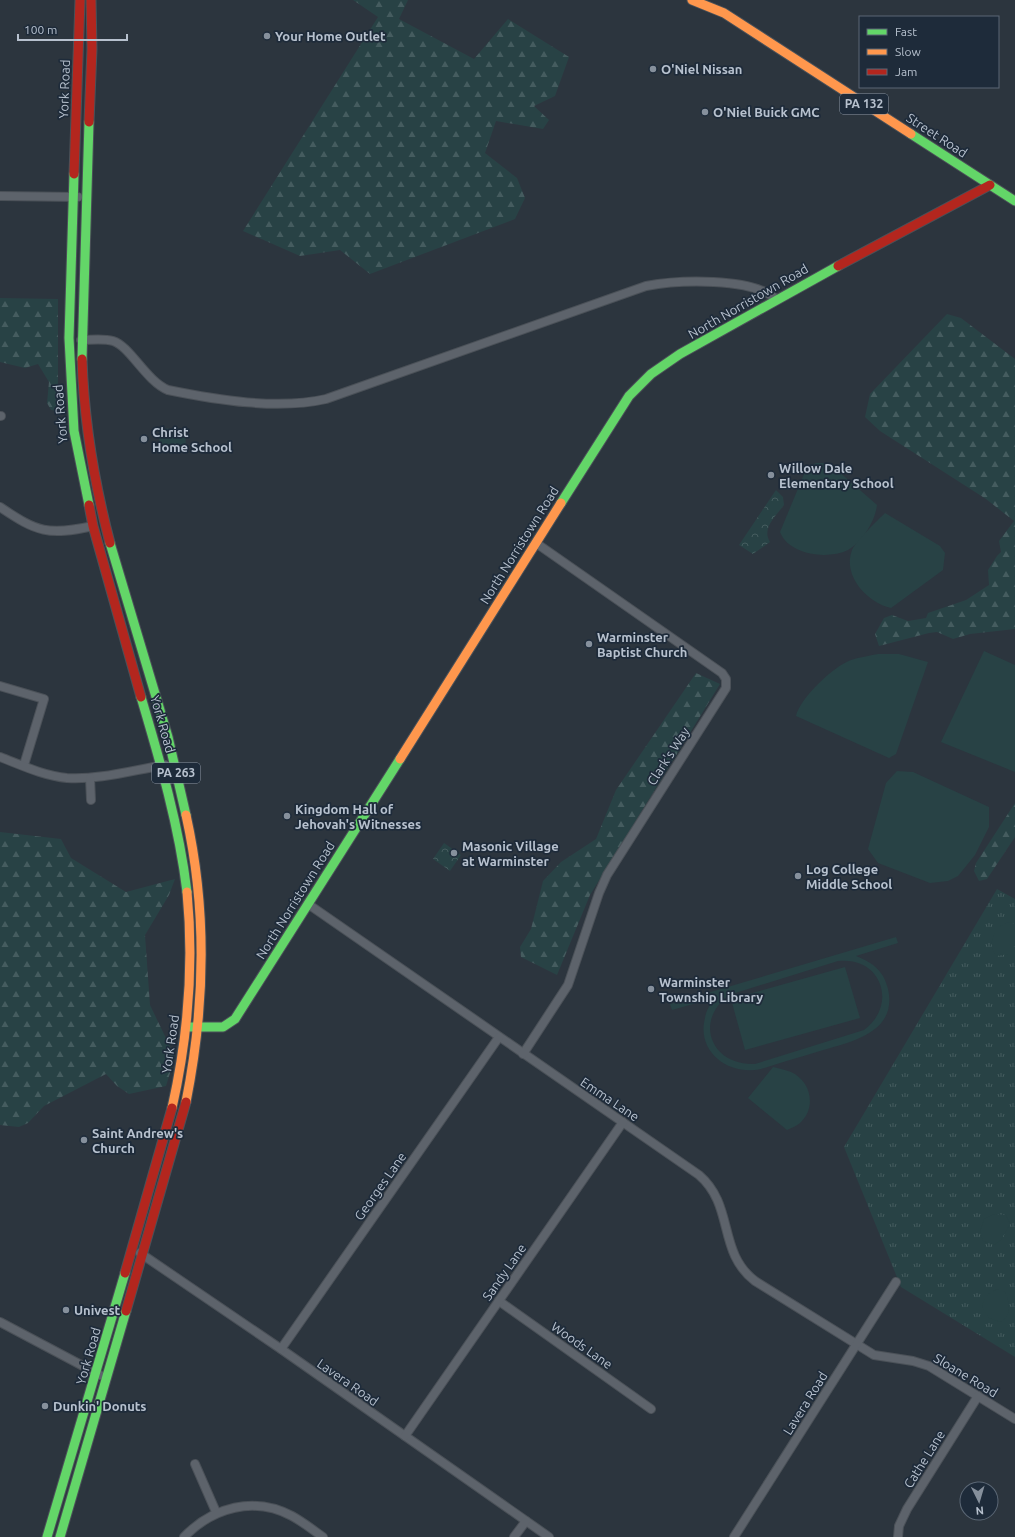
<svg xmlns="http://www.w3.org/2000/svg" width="1015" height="1537" font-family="Ubuntu,sans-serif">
<defs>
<pattern id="grass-tufts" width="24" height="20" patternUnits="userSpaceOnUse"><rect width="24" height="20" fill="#284245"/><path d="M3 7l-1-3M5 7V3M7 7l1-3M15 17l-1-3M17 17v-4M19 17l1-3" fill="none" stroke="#455c5f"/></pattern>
<pattern id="forest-firs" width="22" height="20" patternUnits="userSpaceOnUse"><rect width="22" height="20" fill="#284245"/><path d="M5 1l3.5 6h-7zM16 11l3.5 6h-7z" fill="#455c5f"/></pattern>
<pattern id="park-crowns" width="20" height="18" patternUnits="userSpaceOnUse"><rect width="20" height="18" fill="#284245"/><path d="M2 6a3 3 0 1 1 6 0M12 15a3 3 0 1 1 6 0" fill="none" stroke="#455c5f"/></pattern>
</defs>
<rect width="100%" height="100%" fill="#2c353e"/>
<path fill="url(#grass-tufts)" d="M997,889L1015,899V1357L901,1287L844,1147Z"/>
<g fill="url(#forest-firs)">
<path d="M353,0H408L399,19L474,59L508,19L569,57L555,96L534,106L549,120L543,129L496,121L485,153L517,178L525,198L515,219L370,274L340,250L300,256L243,231L378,17Z"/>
<path d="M0,298L58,299V411L51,410L47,403L49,382L38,364L25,368L0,362Z"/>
<path d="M947,314L961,318L1015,359V629L970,634L953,639L937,632L929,633L879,646L875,634L884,618L892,615L908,621L926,618L928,613L966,600L989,585L988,570L997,556L1001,552L999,541L1014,521L986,499L880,431L865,417L870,394Z"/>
<path d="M696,673L720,684L590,895L557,975L521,957L520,947L531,929L543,881L561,862L596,839L616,790Z"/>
<path d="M1015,803V837L987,879L979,881L974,871L976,863Z"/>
<path d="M0,832L61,839L71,858L126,892L175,879L169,895L145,935L150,1005L175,1057L166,1086L129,1094L117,1086L106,1074L44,1106L28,1123L19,1127L0,1125Z"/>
</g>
<g fill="url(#park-crowns)">
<path d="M160,428L185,430L186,448L159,447Z"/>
<path d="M776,490L783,497L784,505C777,515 761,528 770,542L753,554L739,545Z"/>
<path d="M444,843L461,855L450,871L433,859Z"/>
</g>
<g fill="#284245" fill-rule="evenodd">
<path d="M816,463H829L877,505C875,521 863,541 848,550C827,560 789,555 780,532L807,467Z"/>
<path d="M885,513L940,546L945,553L943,570L891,608C868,603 842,576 852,550C856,541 877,521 885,513Z"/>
<path d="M984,651L1015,665V772L941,742Z"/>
<path d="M878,654H899L928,662L896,754L889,758L796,716C800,698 834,666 851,660C860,657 869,656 878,654Z"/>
<path d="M897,771L913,772L989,807V827L975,855L958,876L948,881L930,883L878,863L868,849L886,783Z"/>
<path d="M1009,922L1015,924V945L1008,954L997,956C985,946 995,925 1009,922Z"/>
<path d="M896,937L898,943L856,956C872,962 884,971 888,989C898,1033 850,1042 820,1051C800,1057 780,1063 761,1069C729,1076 696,1052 705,1018C706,1010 711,1004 714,998L672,1010L670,1004ZM838,961C882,956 898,1005 864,1030L755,1064C712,1066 693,1022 729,995Z"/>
<path d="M845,967L860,1018L745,1050L731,999Z"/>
<path d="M773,1067C779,1068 785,1070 791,1072C811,1081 817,1108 800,1123C797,1126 791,1128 787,1130L748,1098Z"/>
<path d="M994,1214L1006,1215L1010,1224L1001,1240L994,1245L983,1241L980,1232L984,1219Z"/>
<path d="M999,1289L1005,1292C1010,1302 1012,1317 1000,1322L989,1318L982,1307C983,1298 990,1291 999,1289Z"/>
</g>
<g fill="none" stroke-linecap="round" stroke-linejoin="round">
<g stroke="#4b5158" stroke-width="10">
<g id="street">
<path d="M0,196L78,197"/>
<path d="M81,340C91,340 103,338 113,341C130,346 146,381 168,390C217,400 278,410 326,399L646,286C678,280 751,277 776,299"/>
<path d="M0,416H1"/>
<path d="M0,507C37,532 48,536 93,526"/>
<path d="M0,686L44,699L24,765"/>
<path d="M0,757C21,765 44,776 67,778C100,780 133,770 165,765"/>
<path d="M90,778L91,800"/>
<path d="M308,904L699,1175C735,1206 717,1252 755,1281L874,1355L913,1361L929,1366L1015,1419"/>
<path d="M523,1054L568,985L599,893L607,875L726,688V679L722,673L536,543"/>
<path d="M140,1253L281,1349L549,1537"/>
<path d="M499,1301L651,1409"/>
<path d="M0,1322L100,1375"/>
<path d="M281,1349L499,1037"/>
<path d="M405,1436L623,1122"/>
<path d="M195,1464L216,1512"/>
<path d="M184,1537C213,1507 254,1496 292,1516C303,1522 313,1530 323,1537"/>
<path d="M514,1537L526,1521"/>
<path d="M734,1537L896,1282"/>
<path d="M898,1537L899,1526L907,1509L978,1396"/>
</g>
</g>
<g stroke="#4b5158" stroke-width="11">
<g id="fast">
<path d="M911,134L1015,201"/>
<path d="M74,174L69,338L74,431L89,505"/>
<path d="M82,359L89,122"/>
<path d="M561,503L629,396L651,374L680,354L838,266"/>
<path d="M110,543L168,737L186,815"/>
<path d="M141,697C160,761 179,825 187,892"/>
<path d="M190,1027H223L235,1019L400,759"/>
<path d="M47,1537L125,1273"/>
<path d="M60,1537L126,1311"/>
</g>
</g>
<g stroke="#4b5158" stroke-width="11">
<g id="slow">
<path d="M692,0L724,13L911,134"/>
<path d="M400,759L561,503"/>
<path d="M186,1102C205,1007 207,909 186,815"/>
<path d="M172,1108C188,1037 194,964 187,892"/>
</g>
</g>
<g stroke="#4b5158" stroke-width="11">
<g id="jam">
<path d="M89,122L92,49L91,0"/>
<path d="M74,174L80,0"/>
<path d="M838,266L990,185"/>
<path d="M82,359C84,422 94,482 110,543"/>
<path d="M89,505L93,526L141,697"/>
<path d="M125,1273L172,1108"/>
<path d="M126,1311L186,1102"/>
</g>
</g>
<use href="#street" stroke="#5d636b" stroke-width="8"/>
<use href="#fast" stroke="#63d668" stroke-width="9"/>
<use href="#slow" stroke="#ff974d" stroke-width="9"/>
<use href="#jam" stroke="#b3261e" stroke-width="9"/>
</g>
<g fill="#86909c" stroke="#1e2b3a" stroke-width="1.5">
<circle cx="267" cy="36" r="4"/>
<circle cx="653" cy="69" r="4"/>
<circle cx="705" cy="112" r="4"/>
<circle cx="144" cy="439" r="4"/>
<circle cx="771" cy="475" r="4"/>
<circle cx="589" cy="644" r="4"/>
<circle cx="287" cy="816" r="4"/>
<circle cx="454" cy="853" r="4"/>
<circle cx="798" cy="876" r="4"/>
<circle cx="651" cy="989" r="4"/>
<circle cx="84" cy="1140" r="4"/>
<circle cx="66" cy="1310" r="4"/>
<circle cx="45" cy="1406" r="4"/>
</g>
<g text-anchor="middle" stroke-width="3.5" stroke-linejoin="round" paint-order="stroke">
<g fill="#1e2b3a" stroke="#8994a2" stroke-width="1">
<rect x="840" y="94" width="48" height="20" rx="3"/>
<rect x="152" y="763" width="48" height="20" rx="3"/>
</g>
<g font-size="12" font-weight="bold" fill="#b7c1ce">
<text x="864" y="108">PA 132</text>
<text x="176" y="777">PA 263</text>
</g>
<g font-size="13" font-weight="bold" fill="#b7c1ce" stroke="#1e2b3a" text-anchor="start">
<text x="275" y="41">Your Home Outlet</text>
<text x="661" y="74">O'Niel Nissan</text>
<text x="713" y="117">O'Niel Buick GMC</text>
<text x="152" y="437">Christ<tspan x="152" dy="15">Home School</tspan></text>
<text x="779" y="473">Willow Dale<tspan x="779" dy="15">Elementary School</tspan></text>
<text x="597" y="642">Warminster<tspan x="597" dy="15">Baptist Church</tspan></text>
<text x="295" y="814">Kingdom Hall of<tspan x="295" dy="15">Jehovah's Witnesses</tspan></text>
<text x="462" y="851">Masonic Village<tspan x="462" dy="15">at Warminster</tspan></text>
<text x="806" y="874">Log College<tspan x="806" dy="15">Middle School</tspan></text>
<text x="659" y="987">Warminster<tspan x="659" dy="15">Township Library</tspan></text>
<text x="92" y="1138">Saint Andrew's<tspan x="92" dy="15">Church</tspan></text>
<text x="74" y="1315">Univest</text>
<text x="53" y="1411">Dunkin' Donuts</text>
</g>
<g font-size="13" fill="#b7c1ce" stroke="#1e2b3a">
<text transform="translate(64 89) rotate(-88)" y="5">York Road</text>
<text transform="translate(937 135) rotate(33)" y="5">Street Road</text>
<text transform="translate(748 301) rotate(-30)" y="5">North Norristown Road</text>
<text transform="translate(60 414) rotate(-95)" y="5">York Road</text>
<text transform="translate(519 545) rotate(-58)" y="5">North Norristown Road</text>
<text transform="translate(163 724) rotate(74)" y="5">York Road</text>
<text transform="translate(668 756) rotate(-57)" y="5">Clark's Way</text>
<text transform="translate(295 900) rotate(-58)" y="5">North Norristown Road</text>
<text transform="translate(170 1044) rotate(-82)" y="5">York Road</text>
<text transform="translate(610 1099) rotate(34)" y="5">Emma Lane</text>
<text transform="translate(380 1186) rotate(-55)" y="5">Georges Lane</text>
<text transform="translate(504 1272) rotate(-55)" y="5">Sandy Lane</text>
<text transform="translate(582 1345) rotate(35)" y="5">Woods Lane</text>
<text transform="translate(88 1356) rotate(-74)" y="5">York Road</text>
<text transform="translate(966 1375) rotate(31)" y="5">Sloane Road</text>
<text transform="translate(348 1382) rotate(35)" y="5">Lavera Road</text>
<text transform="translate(805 1403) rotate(-58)" y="5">Lavera Road</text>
<text transform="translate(924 1459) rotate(-58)" y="5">Cathe Lane</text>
</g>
</g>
<rect x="859" y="16" width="140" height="72" fill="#1e2b3a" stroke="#5b6775"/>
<rect x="867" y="29" width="20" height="6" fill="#63d668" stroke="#5b6775"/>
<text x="895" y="36" font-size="12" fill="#b7c1ce">Fast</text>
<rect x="867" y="49" width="20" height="6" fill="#ff974d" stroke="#5b6775"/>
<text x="895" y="56" font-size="12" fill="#b7c1ce">Slow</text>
<rect x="867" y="69" width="20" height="6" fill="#b3261e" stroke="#5b6775"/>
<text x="895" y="76" font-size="12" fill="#b7c1ce">Jam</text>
<g transform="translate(979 1501) rotate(175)"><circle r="19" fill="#1e2b3a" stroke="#5b6775"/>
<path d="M0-3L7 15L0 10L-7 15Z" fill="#86909c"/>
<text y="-6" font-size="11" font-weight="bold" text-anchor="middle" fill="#b7c1ce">N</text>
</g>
<path d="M18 34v6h109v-6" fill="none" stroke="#b7c1ce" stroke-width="2"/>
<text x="24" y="34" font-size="12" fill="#b7c1ce" stroke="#1e2b3a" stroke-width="3" paint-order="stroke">100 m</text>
</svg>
